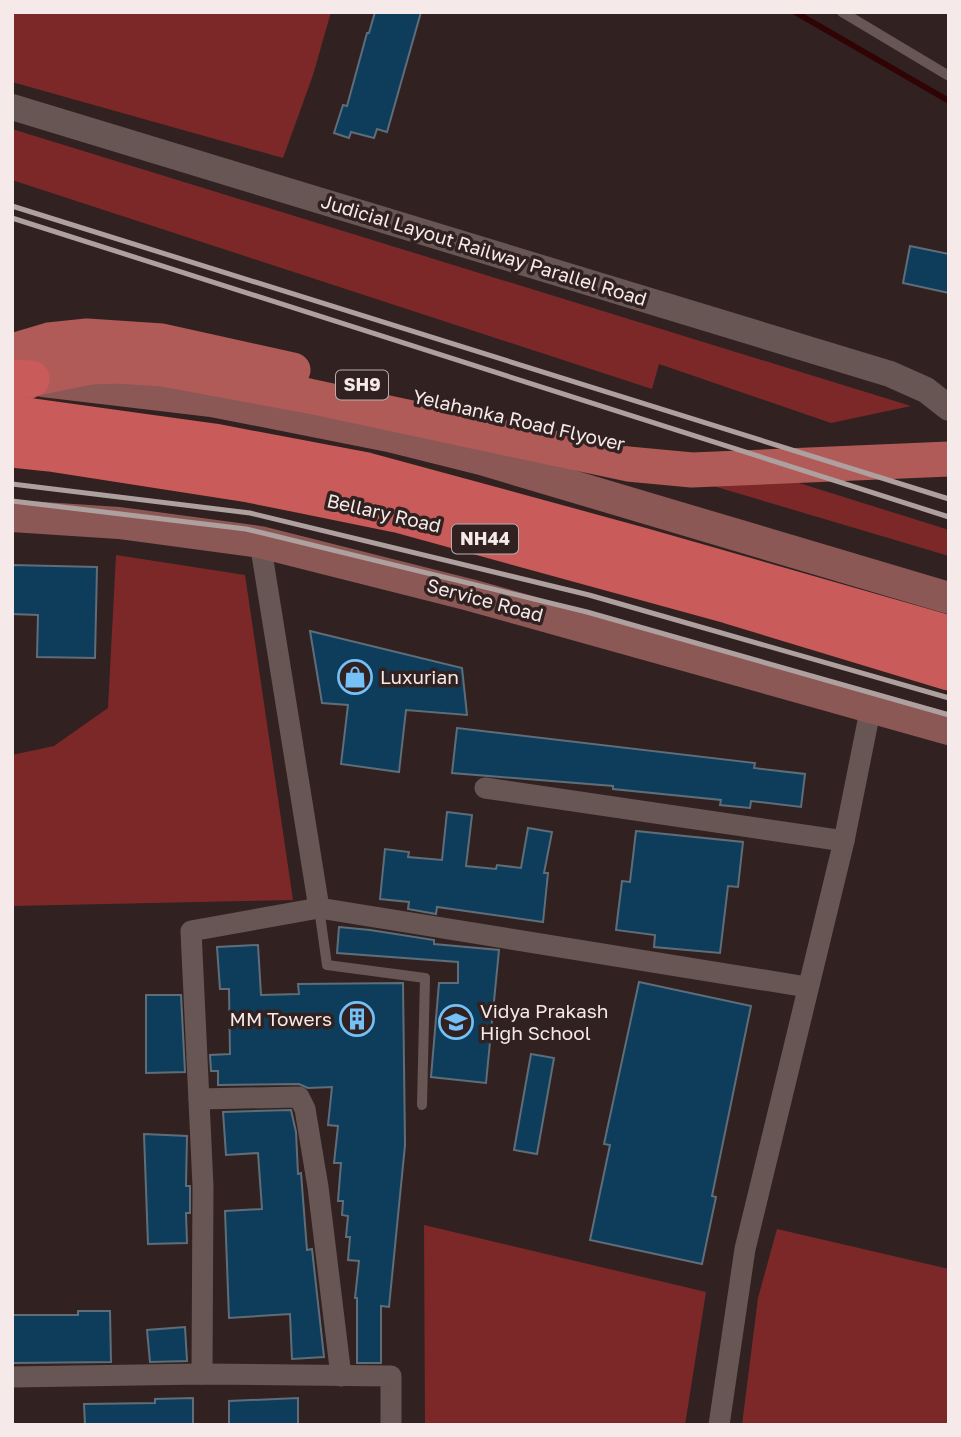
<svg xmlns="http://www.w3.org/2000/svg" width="961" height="1437" font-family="'Golos Text',sans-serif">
<rect width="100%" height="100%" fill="#312221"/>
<g fill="#7d2828">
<path d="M12,12H331L313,75L283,158L12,82Z"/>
<path d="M12,129L911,406L831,423L659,364L652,389L12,180Z"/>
<path d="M693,480L799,483L949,530V556Z"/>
<path d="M116,555L245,575L293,900L12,906V755L54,746L108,708Z"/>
<path d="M424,1225L706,1292L685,1425H425Z"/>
<path d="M777,1229L949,1269V1425H742L758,1298Z"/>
</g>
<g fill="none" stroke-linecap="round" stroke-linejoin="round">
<path stroke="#300305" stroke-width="6" d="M795,12L949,101"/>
</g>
<g fill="#0d3d5b" stroke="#5f6d78" stroke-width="2">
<path d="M375,12H421L387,132L377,129L374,138L351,132L349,138L334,133L343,105L347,106L367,33H369Z"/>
<path d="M910,246L949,254V293L903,283Z"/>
<path d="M12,565L97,567L95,658L37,657L38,615L12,614Z"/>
<path d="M310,631L462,668L467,715L406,710L399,772L341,764L348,705L322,703Z"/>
<path d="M457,728L755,763L754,768L805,774L801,807L751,801L750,808L720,805L721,800L613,789V786L452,773Z"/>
<path d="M447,812L472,815L466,866L496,869L497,865L521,868L528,828L552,832L544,873H548L543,922L437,907L436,914L408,909L409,902L380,899L385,849L409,852L408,857L442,860Z"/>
<path d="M636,831L743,842L738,887L728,886L720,953L654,947L655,935L616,930L622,881L630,882Z"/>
<path d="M339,927L370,930L434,940V944L499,950L486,1083L431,1077L439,983H458V962L337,953Z"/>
<path d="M258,945L261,995L299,994L298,984L403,983L405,1145L389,1307L381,1306V1363H357V1298H355L359,1261L348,1260L350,1237H346L348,1216L342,1215L343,1201H338L341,1163H334L338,1126L328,1125L332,1087L308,1088L299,1084L218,1085V1071H211L210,1055L230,1054L229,989H220L217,947Z"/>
<path d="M639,982L751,1006L712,1196L716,1197L702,1264L590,1240L610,1145L604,1144Z"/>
<path d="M146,995H181L185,1072L146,1073Z"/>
<path d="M531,1054L554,1058L537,1154L514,1150Z"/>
<path d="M291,1110L296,1132L298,1174L301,1173L307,1250L312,1249L324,1357L292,1359L290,1314L229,1318L225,1211L262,1209L258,1153L226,1155L223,1112Z"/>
<path d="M144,1134L187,1136L186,1186H190V1213H186L187,1243L148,1244Z"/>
<path d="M78,1311H110L111,1362L12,1363V1315H78Z"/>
<path d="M185,1327L187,1361L150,1362L147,1330Z"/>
<path d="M193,1398V1425H85L84,1404L155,1403V1399Z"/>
<path d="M298,1398V1425H229V1401Z"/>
</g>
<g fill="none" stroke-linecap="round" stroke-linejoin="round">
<g stroke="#685654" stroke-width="10">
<path d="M842,12L949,76"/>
<path d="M319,908L327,965L425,978L422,1105"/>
</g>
<g stroke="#685654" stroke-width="21">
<path d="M260,542L319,908"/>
<path d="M485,788L844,841"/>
<path d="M199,1099L299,1097L305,1109L318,1187L341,1376"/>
<path d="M202,1374L203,1186L191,931L319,908L807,987"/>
<path d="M12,1377L202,1374L391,1376V1425"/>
<path d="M719,1425L745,1249L844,841L871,706"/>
</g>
<path stroke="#685654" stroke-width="26" d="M12,107L890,374L926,390L949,408"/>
<g stroke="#8c5856" stroke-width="32">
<path d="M43,381L212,401L389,436L481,459L949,598"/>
<path d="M12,516L119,523L260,542L470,595L949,729"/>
</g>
<g stroke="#b15b58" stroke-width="35">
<path d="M12,351L49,340L87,336L162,341L293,370"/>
<path d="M12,392L31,379L90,367L118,366L163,369L309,396L628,464L692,470L949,459"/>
</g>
<g stroke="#c95c5a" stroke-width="37">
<path d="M12,378L31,379"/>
<path d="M12,414L214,442L367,471L642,546L949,634"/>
<path d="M12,449L50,453L249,484L397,514L728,605L949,672"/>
</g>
<g stroke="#ada09f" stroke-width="5">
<path d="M12,206L949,499"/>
<path d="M12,218L949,517"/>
<path d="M12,484L250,513L589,595L949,698"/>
<path d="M12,501L246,529L587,612L949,715"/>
</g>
</g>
<defs>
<g id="shop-ring" transform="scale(1.75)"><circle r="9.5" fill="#312221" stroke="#75c0f6" stroke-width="1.5"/><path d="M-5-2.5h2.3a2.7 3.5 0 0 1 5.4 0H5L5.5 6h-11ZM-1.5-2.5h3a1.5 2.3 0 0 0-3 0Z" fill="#75c0f6"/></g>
<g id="building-ring" transform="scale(1.75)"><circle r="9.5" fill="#312221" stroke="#75c0f6" stroke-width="1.5"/><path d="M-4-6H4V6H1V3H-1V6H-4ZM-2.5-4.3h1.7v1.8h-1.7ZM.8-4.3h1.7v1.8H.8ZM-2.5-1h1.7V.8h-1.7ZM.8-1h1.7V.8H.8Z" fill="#75c0f6"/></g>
<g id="school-ring" transform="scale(1.75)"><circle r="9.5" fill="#312221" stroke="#75c0f6" stroke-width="1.5"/><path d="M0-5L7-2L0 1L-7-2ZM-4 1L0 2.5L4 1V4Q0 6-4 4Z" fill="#75c0f6"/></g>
</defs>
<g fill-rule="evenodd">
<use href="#shop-ring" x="355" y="677"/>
<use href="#building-ring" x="357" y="1019"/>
<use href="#school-ring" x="456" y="1022"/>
</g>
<g text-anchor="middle" stroke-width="7" stroke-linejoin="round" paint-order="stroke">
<g fill="#312221" stroke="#baaead" stroke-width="2">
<rect x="336" y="370.5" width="52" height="29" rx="5"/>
<rect x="452" y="524.5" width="66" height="29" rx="5"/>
</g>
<g font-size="18" font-weight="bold" fill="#f5eae9">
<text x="362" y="391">SH9</text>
<text x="485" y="545">NH44</text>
</g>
<g font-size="19" fill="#f5eae9" stroke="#312221">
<text transform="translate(484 250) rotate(17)" y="7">Judicial Layout Railway Parallel Road</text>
<text transform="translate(519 420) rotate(13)" y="7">Yelahanka Road Flyover</text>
<text transform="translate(384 513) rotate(13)" y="7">Bellary Road</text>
<text transform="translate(485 600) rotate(15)" y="7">Service Road</text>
</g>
<g font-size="19" fill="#f5eae9" stroke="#312221" text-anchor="start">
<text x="380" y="684">Luxurian</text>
<text x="480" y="1018">Vidya Prakash<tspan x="480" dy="22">High School</tspan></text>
<text x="332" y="1026" text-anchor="end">MM Towers</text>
</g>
</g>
<rect width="961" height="1437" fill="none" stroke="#f5eae9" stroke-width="28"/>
</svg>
